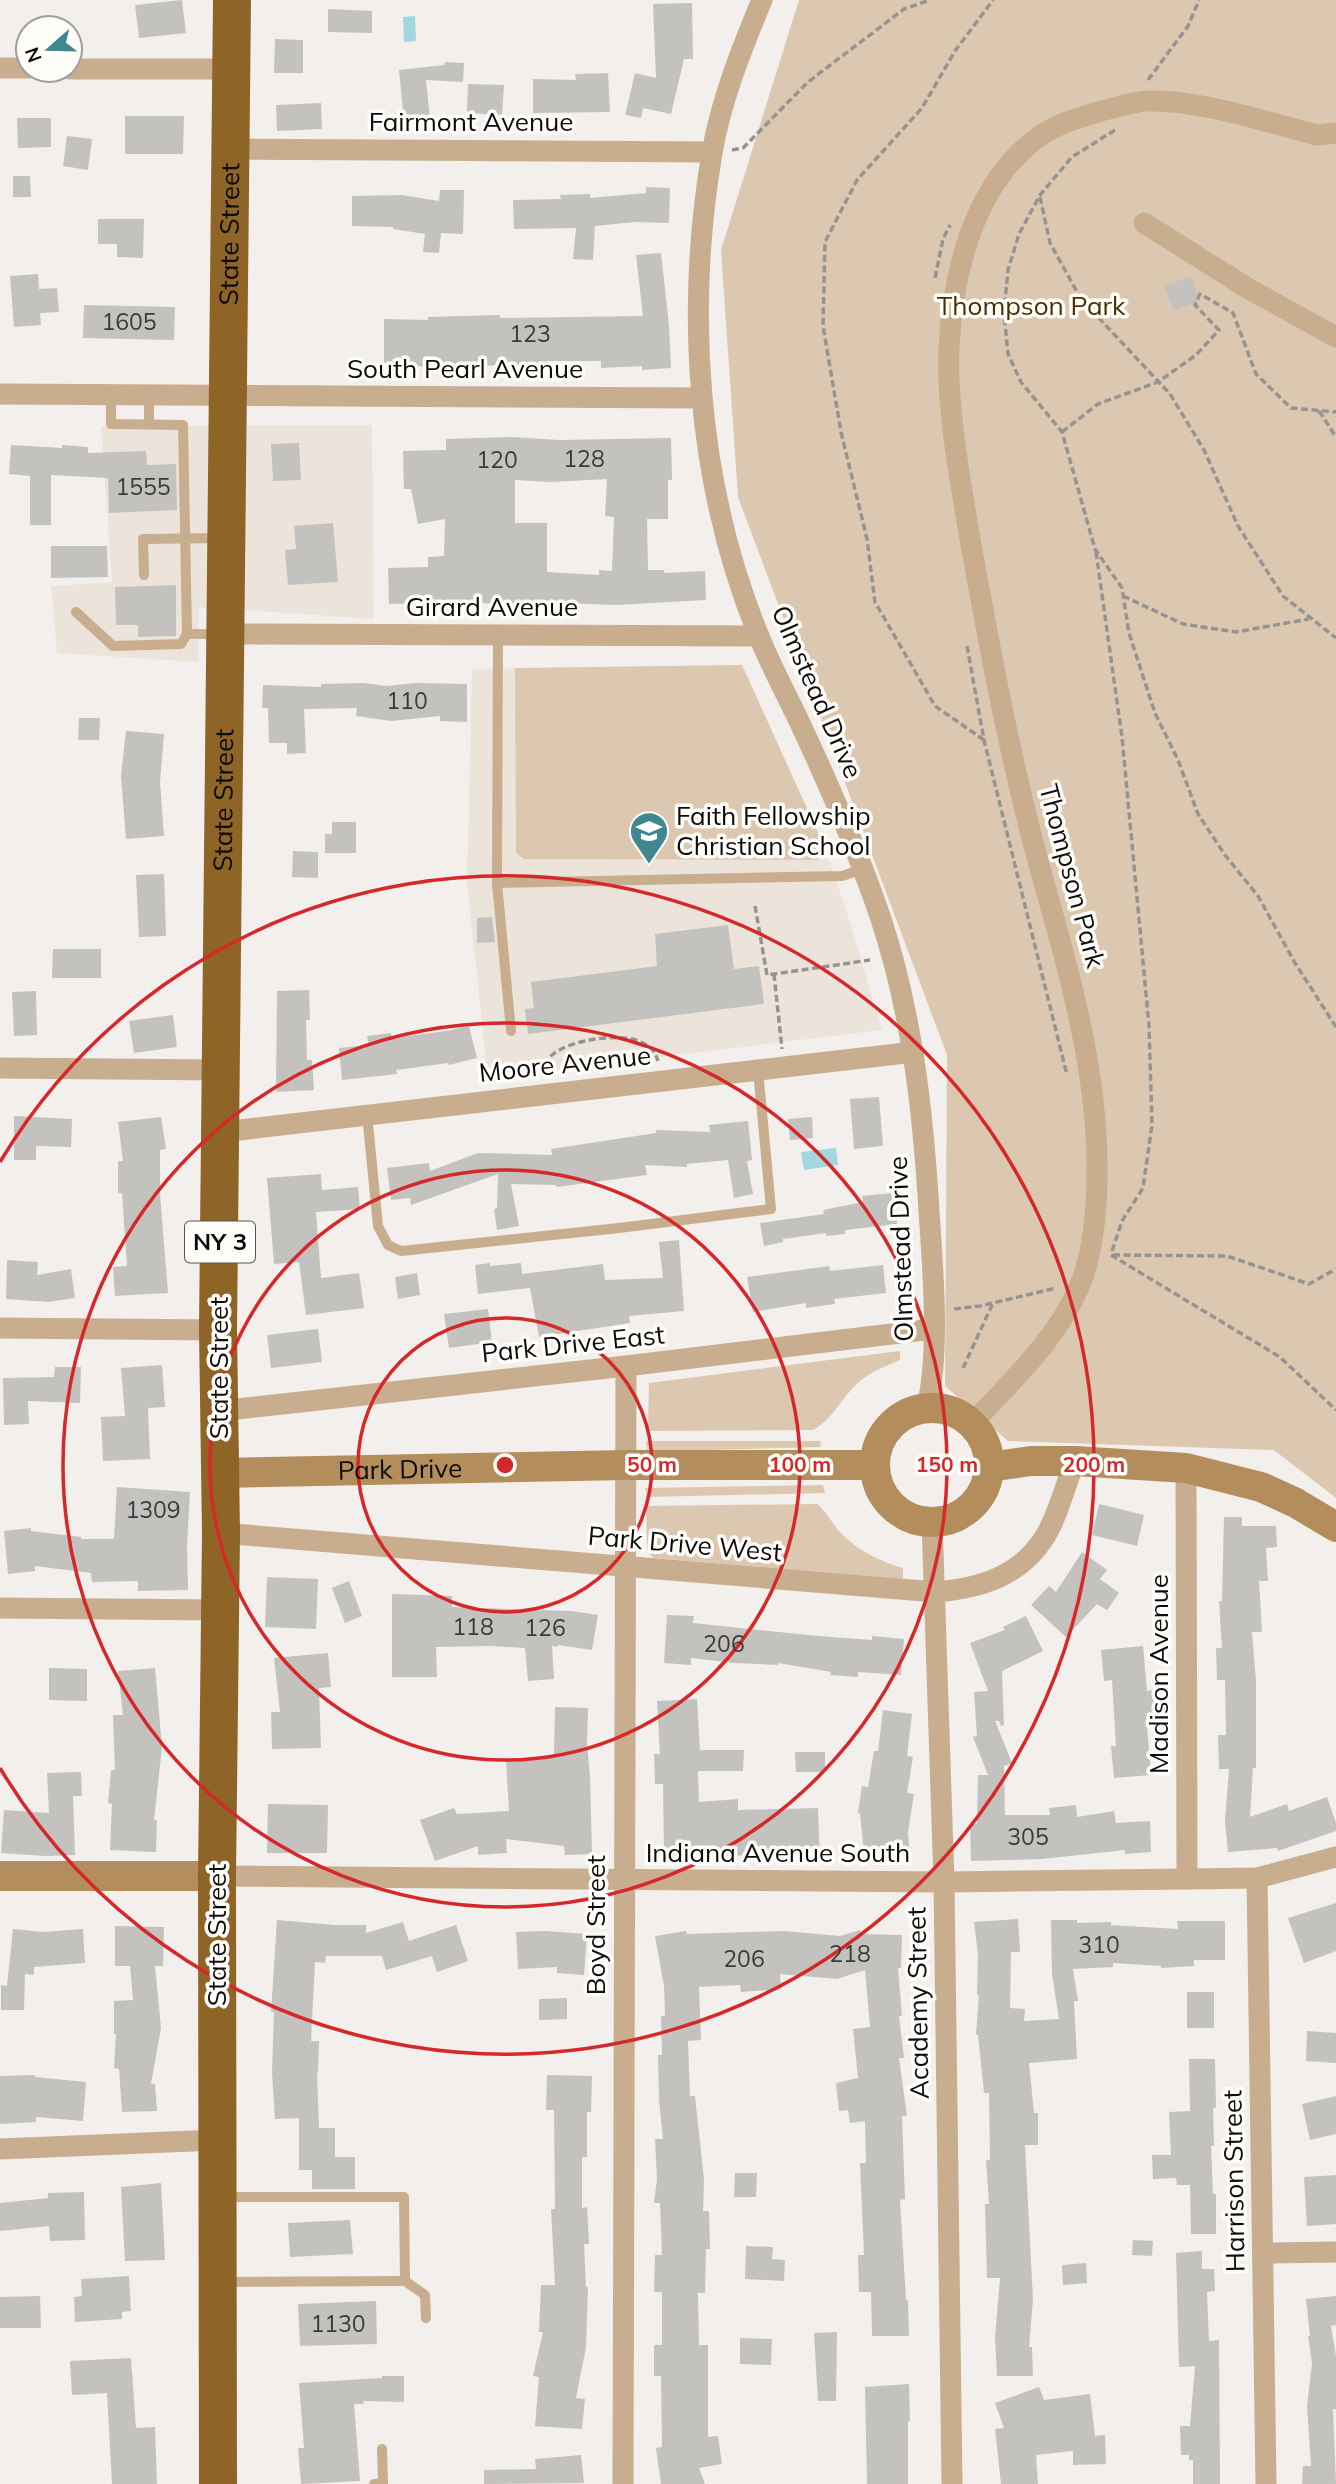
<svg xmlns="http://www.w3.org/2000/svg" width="1336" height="2484" font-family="Mulish,sans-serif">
<rect width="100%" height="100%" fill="#f2efec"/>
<g fill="#ece4db">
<path d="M372,425L374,619L199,607L198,662L57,653L51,586L112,582L101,426Z"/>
<path d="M742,665L824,846L848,915L882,1030L488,1078L467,883L472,669Z"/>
</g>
<g fill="#dcc8b1">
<path d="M799,0H1336V1498L1274,1450L1008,1441L945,1386L947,1055L738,497L721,250Z"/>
<path d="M742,665L824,846L817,860L524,859L516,853L515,668Z"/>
<path d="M900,1351V1360C886,1366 872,1371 860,1381C842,1396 834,1419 813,1430L648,1431L649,1383Z"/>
<path d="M646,1441H821L820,1447L665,1451L647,1450Z"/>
<path d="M823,1485L825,1493L647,1497L645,1488Z"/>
<path d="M817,1504C826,1511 831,1522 839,1531C856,1550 879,1561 903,1568V1579L653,1558L647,1549L646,1506Z"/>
</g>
<g fill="#a1d7e0">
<path d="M415,16L416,41L404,42L403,17Z"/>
<path d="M836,1148L838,1165L804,1170L801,1152Z"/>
</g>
<g fill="#c4c2bf" fill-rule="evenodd">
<path d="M182,0L186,33L139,38L135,5Z"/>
<path d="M692,3L693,59H684L671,114L643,108L641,118L625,115L635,73L656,78L653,4Z"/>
<path d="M328,9L372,11V33L328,32Z"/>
<path d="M275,39L303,40V73H274Z"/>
<path d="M445,62L464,63L463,82L426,80L430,118L404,121L399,70L444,65Z"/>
<path d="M608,73L610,112L533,113V79L576,80L575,74Z"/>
<path d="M468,84L504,85L502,115L467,113Z"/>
<path d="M321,103L322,129L277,131L276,105Z"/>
<path d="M125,116H184L183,154H125Z"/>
<path d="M17,118H51V147L18,148Z"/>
<path d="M67,136L92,139L88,170L63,166Z"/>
<path d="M13,176H30L31,197H13Z"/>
<path d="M646,187L670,188L669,223L635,222L595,226L593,260L573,259L576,228L514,229L513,200L561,199L560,195L590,194V198L646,193Z"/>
<path d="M440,190H464L463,234L441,233L439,253L423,252L425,234L393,229V227L352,226V196L401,195L439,201Z"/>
<path d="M98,219H144L143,258L117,257V244H98Z"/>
<path d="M661,253L669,326L671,368L642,370V366L601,368V361H548V366L521,367V365L384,367V319L428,320V317L500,315V318L643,316L636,255Z"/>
<path d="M38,274L39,289L57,288L59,312L40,313L41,325L14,327L10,276Z"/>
<path d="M1191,276L1200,301L1174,311L1164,286Z"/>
<path d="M84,305L175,307L174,340L83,338Z"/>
<path d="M512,437L560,440L671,438L672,480H668V519H647L648,570H664V573L705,571L706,600L616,605L540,602V605L476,603V601L389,604L388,568L428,567V557L444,556L445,519L418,524L411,489H404L403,451L446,450V439ZM607,479L605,516L614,517L612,571L599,570V575L547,572V523H515V480L551,482Z"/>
<path d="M299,443L301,480L273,481L271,444Z"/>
<path d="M11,445L62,448V445L88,447V453L146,451L147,465L176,464L177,510L109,513L108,478L51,475V525H30V476L9,474Z"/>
<path d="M333,523L338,582L288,585L285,550L296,549L294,526Z"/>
<path d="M51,546H107L108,577L51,578Z"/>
<path d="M176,585V636L138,637V625H116L115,587Z"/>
<path d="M364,683L386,686L416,683L467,684V722L440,721V716L391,721L356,716L357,708L304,709L306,753L287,754V743H269L268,708H262L263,685L321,687V684Z"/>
<path d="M79,718H100L99,740H78Z"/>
<path d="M126,731L164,734L160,782L164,836L126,839L121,776Z"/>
<path d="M332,822H356V853H325V834H332Z"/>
<path d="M293,851L318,852V878L292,877Z"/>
<path d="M164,874L166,936L139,937L136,875Z"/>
<path d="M492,917L495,942L477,943V918Z"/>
<path d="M728,925L734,969L759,966L764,1004L528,1034L525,1009L534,1008L531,982L657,966L655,934Z"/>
<path d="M53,949H101V978H52Z"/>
<path d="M309,990L310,1020H306L307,1060H312L314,1090L276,1092L277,991Z"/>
<path d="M36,991L37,1035L14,1036L12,992Z"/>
<path d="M173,1015L177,1047L134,1053L129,1021Z"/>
<path d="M469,1026L477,1058L449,1065L448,1063L396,1070L397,1074L342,1080L339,1048L369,1045L367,1036L391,1033L392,1038L446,1031Z"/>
<path d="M879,1097L883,1146L854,1149L850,1099Z"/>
<path d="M14,1116L72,1119L71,1147L36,1146V1160H14Z"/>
<path d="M161,1117L166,1149L160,1150V1194L168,1293L115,1296L113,1267L127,1266L122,1193H118V1161H123L118,1122Z"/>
<path d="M812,1117L813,1138L790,1140L788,1119Z"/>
<path d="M748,1121L752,1160L747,1161L753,1194L734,1198L728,1160L687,1164V1167L645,1165L647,1175L557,1187L556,1185L511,1184L519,1226L497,1230L494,1209L497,1208L498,1174L411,1205L410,1198L391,1200L387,1168L429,1163L430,1171L478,1153L552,1155L551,1149L656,1133V1130L710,1132L709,1125Z"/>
<path d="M321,1174L322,1190L358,1187L360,1209L316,1212L321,1278L359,1273L364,1308L306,1315L299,1262L274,1264L267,1178Z"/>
<path d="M893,1193L897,1224L845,1230V1234L826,1236V1233L783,1239V1242L764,1246L760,1223L824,1214L823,1210L863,1202L862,1196Z"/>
<path d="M679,1240L684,1311L629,1316L630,1323L539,1337L530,1288L478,1294L475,1265L490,1263V1266L521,1263L522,1274L603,1264L605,1280L663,1278L659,1242Z"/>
<path d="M7,1260L38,1262L37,1275L71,1269L75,1298L48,1302L6,1299Z"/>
<path d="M883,1265L886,1293L834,1299L835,1304L806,1308V1303L753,1312L747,1277L829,1266L830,1271Z"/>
<path d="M417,1273L420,1295L398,1299L395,1277Z"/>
<path d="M488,1309L492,1342L449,1348L444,1314Z"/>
<path d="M318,1329L322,1362L271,1368L267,1335Z"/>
<path d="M162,1365L165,1407L148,1408L150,1459L103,1461L101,1417L125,1416L121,1368Z"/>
<path d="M55,1367H81L80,1403L28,1401L29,1424L4,1425L3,1378L54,1377Z"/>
<path d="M117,1487L190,1492L187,1545L188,1590L138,1591V1581L92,1582L91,1573L35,1566V1571L8,1574L4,1531L31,1528V1531L81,1537V1539H114Z"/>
<path d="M1099,1504L1144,1515L1137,1546L1092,1535Z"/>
<path d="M1224,1517H1242V1526H1276L1277,1547L1266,1548L1268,1581H1259L1262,1632H1252L1256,1682V1768H1253L1250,1817L1287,1804L1289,1811L1327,1797L1336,1823V1831L1278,1851L1277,1848L1228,1852L1225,1821L1229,1769H1219L1218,1735H1226L1225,1680H1217L1216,1648H1222L1219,1601H1222Z"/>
<path d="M1082,1552L1107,1570L1100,1579L1119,1593L1107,1610L1097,1604L1066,1637L1031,1605L1049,1586L1056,1592Z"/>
<path d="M267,1577L318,1579L316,1629L265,1627Z"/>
<path d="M349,1581L362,1616L345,1623L332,1588Z"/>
<path d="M392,1594L452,1596V1607L571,1611L598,1615L592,1650L558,1645V1647L552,1646L554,1679L528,1681L525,1648L489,1646L436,1647L437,1677H392Z"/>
<path d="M667,1615L694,1616L693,1623L818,1636L872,1640V1636L904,1639L901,1675L858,1672V1677L830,1675L831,1672L778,1663V1665L735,1663L691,1658V1665L664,1663Z"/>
<path d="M1026,1616L1043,1651L1002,1671L1004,1725L1001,1726L999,1721H995L1012,1763L1004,1766L1005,1815H1050L1049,1808L1076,1805L1077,1817L1114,1811L1116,1823L1150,1821L1151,1852L1125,1854V1850L1042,1859L971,1861L970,1824H977L978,1775H988L973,1737L977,1736L974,1692L988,1691L970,1643L1005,1630L1003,1627Z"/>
<path d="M1143,1646L1147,1691L1153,1690L1154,1724L1147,1725L1151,1775L1114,1778L1111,1746H1116L1112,1680L1104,1681L1101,1650Z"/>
<path d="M328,1653L331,1687L319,1688L321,1748L272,1749L271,1712H280L274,1658Z"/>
<path d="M49,1668L87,1669V1701L49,1700Z"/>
<path d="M155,1668L162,1747L154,1820H157L156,1852L110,1850L112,1804L108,1803L111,1770H115L113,1715H123L118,1671Z"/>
<path d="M697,1699L700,1750H744L743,1771H698L699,1802L738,1799V1810L818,1808L820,1859L793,1860V1856L747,1858V1855L705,1858V1855L664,1856L663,1784H655L654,1754H660L657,1701Z"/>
<path d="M555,1707L588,1708L587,1743L590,1777L592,1854L565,1855L564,1846L506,1839L507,1853L478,1855V1846L435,1861L420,1820L454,1808L457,1814L509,1811L506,1759L554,1756Z"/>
<path d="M883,1710L912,1714L907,1756L913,1757L907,1793L914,1794L908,1832L910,1858L865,1863L860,1813H858L862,1786L868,1787L874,1751H878Z"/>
<path d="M795,1752H825V1772H796Z"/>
<path d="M81,1772L82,1796H73L75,1855L46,1856L1,1853L4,1810L49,1813L47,1773Z"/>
<path d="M268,1804L328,1805L327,1853H267Z"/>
<path d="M1336,1903V1951L1304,1963L1288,1918Z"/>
<path d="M1018,1919L1020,1952H1011L1010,2008L1025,2009L1024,2021L1059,2019L1052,1974L1051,1920H1077V1923L1111,1922V1925L1178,1929L1177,1921H1225V1960H1194V1966L1161,1968V1966L1113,1963V1967L1073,1969L1078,2001H1074L1077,2059L1029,2063L1034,2113H1038V2145H1025L1033,2300L1029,2347H1032L1033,2376H997L995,2338L1000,2278H987L985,2204H989L986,2160H990L989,2093H984L978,2035H976L979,1995H977L978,1955L974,1922Z"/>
<path d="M277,1920L334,1925H366V1933L403,1922L409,1941L456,1925L468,1961L437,1972L432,1956L386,1970L382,1956H326L325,1963L315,1962L311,2041H319L318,2073H317L319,2128H335V2157H355V2189H312V2170H299V2118L275,2119L272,2073L274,2012H271Z"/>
<path d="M115,1926L164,1927L163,1966H155L161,2028L151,2084H155L157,2111L122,2112L119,2069L114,2068L116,2034H114V2001L133,2000L130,1966H115Z"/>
<path d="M13,1929L43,1932L83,1929L85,1963L34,1967V1975L25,1974L24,2010H1V1985L7,1986Z"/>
<path d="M860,1930L861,1934L902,1935L901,1968H898L902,2016H899L904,2058H899L907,2116H902L905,2199L900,2200L906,2300H908L909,2336H872L871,2292H859L858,2255H864L860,2163H866L865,2121L850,2123L848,2110L839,2111L836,2083L858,2078L853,2029L870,2027L865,1970L837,1979L780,1974L781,1989L741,1992L740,1985L699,1987L701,2040L688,2041L690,2096H695L704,2180L703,2211H709L710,2249H706L705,2293H698L699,2345H708V2437L718,2436L722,2464L699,2468L705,2484H661L656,2448L662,2447V2444L661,2376H654V2345H662V2292H654L655,2255H662L660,2203H654L657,2179L655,2139H663L659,2100L658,2055H662L661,2016H665L664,1986L655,1936L686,1931L687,1934L784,1931L840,1936Z"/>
<path d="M545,1931L587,1934L584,1975L557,1973V1967L518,1969L516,1932Z"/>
<rect x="1187" y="1992" width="27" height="36"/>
<path d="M567,1998V2019L539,2020V1999Z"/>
<path d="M1307,2031L1336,2033V2063L1306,2061Z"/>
<path d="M1189,2059H1215L1216,2108H1213L1214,2146H1211L1213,2194H1216V2234H1191L1190,2185H1177L1176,2178L1153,2179L1152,2155H1171L1169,2112L1190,2111Z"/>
<path d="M35,2075V2077L86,2082L83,2121L36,2117V2122L0,2124V2076Z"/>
<path d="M547,2075L592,2076L591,2112H587V2157H582V2208L587,2207L589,2244H584L586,2287H588L586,2347L576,2398L585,2399L582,2429L535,2426L539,2377L533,2376L543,2332H539L541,2285H555L551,2209H555L554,2110H546Z"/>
<path d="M1336,2096V2134L1310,2140L1302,2104Z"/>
<path d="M735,2173H757L756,2197H734Z"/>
<path d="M1336,2175V2224L1307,2226L1304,2177Z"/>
<path d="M161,2183L165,2260L125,2261L121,2187Z"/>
<path d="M84,2192L85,2240L50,2241L49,2226L0,2231V2203L48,2198V2193Z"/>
<path d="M350,2220L353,2254L290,2257L288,2223Z"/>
<path d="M1133,2240L1153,2241L1152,2256L1132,2255Z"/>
<path d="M746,2246L773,2247L772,2259L785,2260L784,2281L745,2279Z"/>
<path d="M1202,2251V2269H1214L1215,2291L1207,2292L1209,2341L1219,2340L1220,2484H1193V2460H1189V2455H1181L1180,2426H1190L1195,2366L1179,2367L1176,2253Z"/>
<path d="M1086,2263L1087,2283L1063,2285L1062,2265Z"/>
<path d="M129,2276L131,2311L122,2312V2319L75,2322L74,2297L82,2296L81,2279Z"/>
<path d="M40,2296L41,2328H0V2297Z"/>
<path d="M1336,2296V2325L1331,2326L1336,2356V2409H1333L1336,2484H1302L1303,2466H1311L1307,2406L1312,2363L1308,2336H1310L1306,2299Z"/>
<path d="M376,2301L377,2344L300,2346L298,2304Z"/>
<path d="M837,2332L836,2401H818L814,2333Z"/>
<path d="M740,2338L772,2339L771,2365L740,2364Z"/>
<path d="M131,2358L136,2428L155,2427L157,2484H112L107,2393L72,2395L70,2361Z"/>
<path d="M382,2376H404V2402L363,2401L364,2404H354L360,2481L301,2484L298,2448H304L299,2383L382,2378Z"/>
<path d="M909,2384L910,2421H908V2484H867L865,2387Z"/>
<path d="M1039,2387L1044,2400L1090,2394L1095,2436L1105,2435L1106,2464L1073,2465V2451L1036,2455L1038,2484H1001L995,2429L1004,2428L995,2403Z"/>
<path d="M581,2455L584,2483L484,2484V2470L536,2469L535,2459Z"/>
</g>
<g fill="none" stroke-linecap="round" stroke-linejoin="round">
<g stroke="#969492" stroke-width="3.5" stroke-dasharray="7 3.5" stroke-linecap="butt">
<path d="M1148,80L1188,26L1199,0"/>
<path d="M1115,130L1072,157L1040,195L1019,234L1008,270L1004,313L1008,354L1021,382L1062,432L1095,549L1122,588L1129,633L1155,713L1178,760L1198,814L1225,855L1258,896L1295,963L1336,1027"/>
<path d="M732,150L743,148L808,82L904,9L930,0"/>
<path d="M1040,197L1050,243L1081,299L1170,394L1204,450L1238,526L1283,596L1336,638"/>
<path d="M935,278L943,239L950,225"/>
<path d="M1319,411L1336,437"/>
<path d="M1062,432L1098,404L1158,382L1196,355L1219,330L1195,305L1200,294L1233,313L1256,374L1291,408L1336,412"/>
<path d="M1096,552L1122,737L1149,1026L1152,1125L1143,1188L1122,1221L1112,1251"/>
<path d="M1123,596L1183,624L1236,632L1309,619"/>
<path d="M967,646L984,740L1067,1075"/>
<path d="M984,740L935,706L875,602L867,539L841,432L823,326L825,242L857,180L922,108L955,51L993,0"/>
<path d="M755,906L767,975L870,960"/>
<path d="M774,974L782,1049"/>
<path d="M543,1076C545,1070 547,1060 551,1056C567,1040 621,1032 641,1042C650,1046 655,1052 658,1061"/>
<path d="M1111,1255L1280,1357L1336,1410"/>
<path d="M1113,1255L1227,1256L1309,1284L1336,1269"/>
<path d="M954,1309L980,1306L1056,1288"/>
<path d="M963,1368L993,1303"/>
</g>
<g stroke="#c8ae8e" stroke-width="10">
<path d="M111,394V424L183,425L187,634H219"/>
<path d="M149,394V424"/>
<path d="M144,575L143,539L220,538"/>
<path d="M76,612L113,646L181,644L187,634"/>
<path d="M498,635L497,883L842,876L863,869"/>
<path d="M497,883L511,1031"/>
<path d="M367,1114L378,1226L388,1245L401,1251L619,1228L771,1209L758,1070"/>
<path d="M224,2197H404L405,2281L425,2295L426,2318"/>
<path d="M223,2282L405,2281"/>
<path d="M374,2484L383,2483L382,2449"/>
</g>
<g stroke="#c8ae8e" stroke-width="21">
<path d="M762,0C742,48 721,100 712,153C685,312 697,484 758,634C770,664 785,692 799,721C829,785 857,849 880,916C912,1012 923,1111 929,1211C933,1271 940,1350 927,1408"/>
<path d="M0,68H28"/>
<path d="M70,69H231"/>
<path d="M230,149L712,152"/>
<path d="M1144,223L1249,289L1336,337"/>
<path d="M0,394L702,398"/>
<path d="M226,634L759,636"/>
<path d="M0,1068L222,1070"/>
<path d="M222,1132L914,1052"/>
<path d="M0,1328L218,1330"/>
<path d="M219,1411L626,1366L933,1329"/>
<path d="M972,1424C1011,1381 1056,1341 1079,1287C1090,1263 1094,1231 1096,1205C1101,1129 1089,1057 1071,983C1058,929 1041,876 1028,822C1005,731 988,638 971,545C961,485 946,407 949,347C953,272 974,185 1037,138C1057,123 1081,117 1105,110C1119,107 1132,102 1146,101C1199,99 1265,122 1317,135L1336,133"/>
<path d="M1186,1468L1187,1879"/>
<path d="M932,1522L944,1882L952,2484"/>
<path d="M221,1533L936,1592C980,1588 1019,1577 1044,1538C1057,1519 1066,1483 1075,1461"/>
<path d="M0,1608L221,1610"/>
<path d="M217,1876L944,1882L1187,1879L1257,1878L1336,1857"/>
<path d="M1257,1878L1266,2484"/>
<path d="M0,2149L217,2140"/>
<path d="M1264,2253L1336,2252"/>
<path d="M623,2484L626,1366"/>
</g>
<g stroke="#b38d5c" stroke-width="30">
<circle cx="932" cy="1465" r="57"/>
<path d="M989,1467L1031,1461H1075L1186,1468L1261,1487L1296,1503L1336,1527"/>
<path id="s1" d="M220,1473L627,1465H875"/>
<path d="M0,1876H217"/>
</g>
<path stroke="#8e6427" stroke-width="38" id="s2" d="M218,2484L217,1876L221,1533L218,1330L232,0"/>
</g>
<g fill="none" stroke="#d62828" stroke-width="3.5">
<circle cx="505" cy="1465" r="147"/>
<circle cx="505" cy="1465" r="295"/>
<circle cx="505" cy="1465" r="442"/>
<path d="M0 1162A589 589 0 1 1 0 1768"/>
</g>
<defs>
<g id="school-pin" transform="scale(2.0125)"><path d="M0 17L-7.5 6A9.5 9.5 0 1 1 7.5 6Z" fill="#418792" stroke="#fffdfa"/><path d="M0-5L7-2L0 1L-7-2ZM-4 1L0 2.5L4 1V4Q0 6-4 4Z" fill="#fff"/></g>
</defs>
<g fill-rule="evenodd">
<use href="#school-pin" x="649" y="831"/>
</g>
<g text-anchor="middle" stroke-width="7" stroke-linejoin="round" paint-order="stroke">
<g font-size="23" fill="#3b3a38">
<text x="129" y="330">1605</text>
<text x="530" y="342">123</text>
<text x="584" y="467">128</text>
<text x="497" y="468">120</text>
<text x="143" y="495">1555</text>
<text x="407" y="709">110</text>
<text x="153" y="1518">1309</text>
<text x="473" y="1635">118</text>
<text x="545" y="1636">126</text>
<text x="724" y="1652">206</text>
<text x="1028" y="1845">305</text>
<text x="1099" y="1953">310</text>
<text x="850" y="1962">218</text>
<text x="744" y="1967">206</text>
<text x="338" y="2332">1130</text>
</g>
<rect fill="#fffdfa" stroke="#565453" stroke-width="2" x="185" y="1221.5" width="70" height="41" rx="5"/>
<g font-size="24" font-weight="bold" fill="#0d0c0b">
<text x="220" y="1250">NY 3</text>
</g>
<g font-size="26" fill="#0d0c0b" stroke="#fffdfa">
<text x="471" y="131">Fairmont Avenue</text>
<text dy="9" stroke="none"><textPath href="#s2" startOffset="2250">State Street</textPath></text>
<text x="465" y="378">South Pearl Avenue</text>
<text x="492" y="616">Girard Avenue</text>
<text transform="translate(817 692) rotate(66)" y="9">Olmstead Drive</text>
<text dy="9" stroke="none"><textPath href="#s2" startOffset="1684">State Street</textPath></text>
<text transform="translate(1072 876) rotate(75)" y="9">Thompson Park</text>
<text transform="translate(565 1064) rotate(-6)" y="9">Moore Avenue</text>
<text transform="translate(901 1249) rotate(-92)" y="9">Olmstead Drive</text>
<text transform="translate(573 1344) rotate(-6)" y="9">Park Drive East</text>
<text transform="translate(219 1368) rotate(-90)" y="9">State Street</text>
<text dy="9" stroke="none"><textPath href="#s1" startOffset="180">Park Drive</textPath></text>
<text transform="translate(685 1544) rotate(5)" y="9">Park Drive West</text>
<text transform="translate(1159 1674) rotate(-90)" y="9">Madison Avenue</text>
<text x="778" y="1862">Indiana Avenue South</text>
<text transform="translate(596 1925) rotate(-90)" y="9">Boyd Street</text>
<text transform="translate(217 1935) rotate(-90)" y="9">State Street</text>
<text transform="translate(918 2003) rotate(-91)" y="9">Academy Street</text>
<text transform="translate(1234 2181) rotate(-91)" y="9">Harrison Street</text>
</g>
<g font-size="26" fill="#4a2f01" stroke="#fffdfa">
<text x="1031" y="315">Thompson Park</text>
</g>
<g font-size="26" fill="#0d0c0b" stroke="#fffdfa" text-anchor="start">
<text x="676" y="825">Faith Fellowship<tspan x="676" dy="30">Christian School</tspan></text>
</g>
</g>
<circle cx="505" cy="1465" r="10" fill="#d62828" stroke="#fffdfa" stroke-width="3.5"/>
<g font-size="21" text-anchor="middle" font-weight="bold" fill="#d62828" stroke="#fffdfa" stroke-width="7" stroke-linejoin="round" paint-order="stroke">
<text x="652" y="1472">50 m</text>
<text x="800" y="1472">100 m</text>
<text x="947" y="1472">150 m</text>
<text x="1094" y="1472">200 m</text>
</g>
<g transform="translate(49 49) rotate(250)"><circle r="33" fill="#fffdfa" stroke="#9e9d9a" stroke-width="2"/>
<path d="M0-5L12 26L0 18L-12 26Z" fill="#418792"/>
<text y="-10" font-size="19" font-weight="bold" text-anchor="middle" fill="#0d0c0b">N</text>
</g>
</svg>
